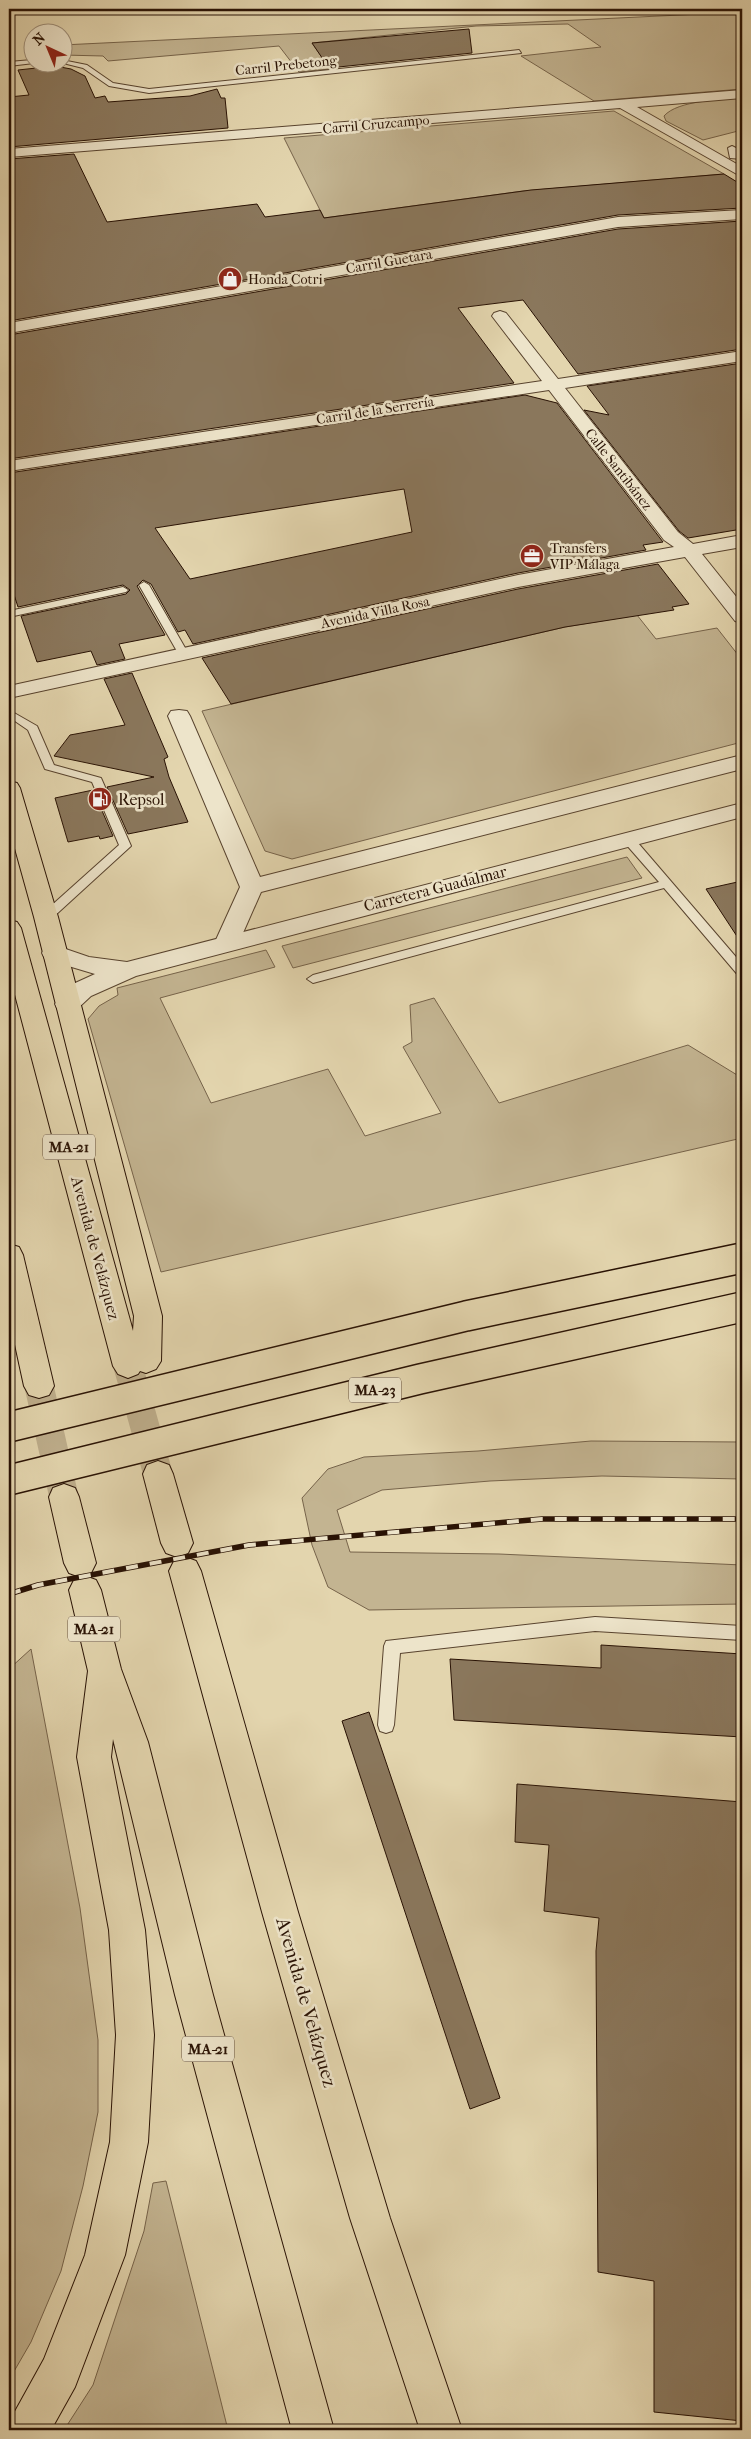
<svg xmlns="http://www.w3.org/2000/svg" width="751" height="2439" font-family="'IM FELL French Canon',serif">
<rect width="100%" height="100%" fill="#e3d5ae"/>
<filter id="stains"><feTurbulence type="fractalNoise" baseFrequency=".004" numOctaves="4"/><feColorMatrix values="0 0 0 0 .2 0 0 0 0 .09 0 0 0 0 .02 0 0 0 .5 -.17"/></filter>
<radialGradient id="worn" r=".72"><stop offset=".6" stop-color="#630" stop-opacity="0"/><stop offset="1" stop-color="#630" stop-opacity=".3"/></radialGradient>
<g fill="#c3b491" stroke="#76634a">
<path d="M742,12V89L594,101L521,56L601,47L568,24L476,26L312,43L330,69L299,72L279,46L108,61L103,56L63,55L62,45Z"/>
<path d="M742,98V130L703,140L666,121L664,116C678,100 721,100 742,98Z"/>
<path d="M614,111L724,174L523,191L324,218L284,138Z"/>
<path d="M637,615L656,639L717,628L742,660V742L292,859L265,851L202,711L565,627Z"/>
<path d="M627,857L642,878L293,968L282,946Z"/>
<path d="M266,950L275,967L160,998L211,1103L328,1069L365,1136L441,1113L403,1047L412,1042L410,1005L434,998L499,1103L688,1045L742,1078V1138L161,1272L88,1019L99,1006L118,995L117,988Z"/>
<path d="M591,1441L742,1442V1479L602,1476L490,1481L382,1490L337,1510L350,1552L499,1554L742,1565V1604L369,1610L328,1587L312,1545L302,1498L328,1469L364,1457L478,1451Z"/>
<path d="M31,1649L80,1908L98,2040V2112L83,2186L61,2271L31,2342L9,2380V1669Z"/>
<path d="M166,2181L228,2430H64L93,2385L144,2231L153,2183Z"/>
</g>
<g fill="#8a775c" stroke="#291204" fill-rule="evenodd">
<path d="M469,29L472,53L329,68L312,43Z"/>
<path d="M55,66L71,69L85,76L95,98L105,96L108,102L190,96L217,89L221,98H225L228,128L9,147V97L29,95L18,70Z"/>
<path d="M74,154L107,222L257,204L265,217L320,210L324,218L531,190L724,174L742,185V208L618,215L9,321V159Z"/>
<path d="M742,221V349L578,374L523,300L458,308L514,383L9,459V335L618,229Z"/>
<path d="M742,363V529L688,538L679,531L584,410L609,415L587,386Z"/>
<path d="M525,395L557,403L663,542L643,545L646,550L518,573L193,644L185,630L178,632L151,584L143,580L137,586L165,635L119,644L125,659L97,665L91,651L37,662L21,616L126,594L130,590L123,585L18,607L9,579V473ZM404,489L412,532L190,579L155,528Z"/>
<path d="M658,564L689,604L672,607L674,610L565,627L231,704L202,658L518,589Z"/>
<path d="M132,673L168,757L164,759L169,777L188,822L128,834L107,787L154,777L54,756L70,735L125,725L104,679Z"/>
<path d="M93,790L113,836L100,839L99,836L68,842L55,798Z"/>
<path d="M742,881V944L706,889Z"/>
<path d="M601,1645L742,1654V1737L454,1720L450,1659L601,1668Z"/>
<path d="M369,1712L500,2098L470,2109L342,1721Z"/>
<path d="M517,1784L742,1802V2421L654,2412V2281L598,2272L596,1951L599,1918L544,1911L549,1845L515,1842Z"/>
</g>
<g fill="none" stroke-linecap="round" stroke-linejoin="round">
<g stroke="#beae8c" stroke-width="29" stroke-dasharray="29 15" stroke-linecap="butt">
<path d="M128,1366L158,1474"/>
<path d="M39,1386L64,1497"/>
</g>
<g stroke="#58432e" stroke-width="2">
<g id="service">
<path d="M519,50L521,53L149,93L109,86L83,68L59,62H62V60L87,65L113,83L149,89Z"/>
<path d="M32,60L34,63L9,66V62Z"/>
<path d="M732,146L736,148V154L742,155V159L730,158L728,148Z"/>
<path d="M144,582L149,585L188,653L187,655H179L178,653L139,585Z"/>
<path d="M123,587L128,590L126,592L9,617V611Z"/>
<path d="M9,710L37,726L54,765L101,778L131,846L50,920H42L40,917L42,914L119,845L92,782L45,769L28,730L9,717Z"/>
<path d="M628,835L632,836L742,964V976L738,975L664,888L313,983L307,979L313,975L659,882L624,842L622,839Z"/>
<path d="M595,1617L742,1626V1640L595,1631L400,1653L394,1725L392,1731L386,1733L380,1731L378,1725L384,1646L386,1641Z"/>
</g>
</g>
<g stroke="#58432e" stroke-width="2">
<g id="minor">
<path d="M742,90V98L637,107L742,167V177L620,108L9,157V149Z"/>
<path d="M742,210V219L618,227L9,333V323L618,217Z"/>
<path d="M500,311L506,313L558,379L742,351V361L565,388L678,532L693,544L742,535V547L702,554L742,604V623L735,621L685,557L518,587L9,698V686L518,575L674,547L664,540L549,390L9,471V461L542,381L492,316L494,313Z"/>
<path d="M179,710L187,711L190,716L260,877L742,755V769L261,892L239,942L236,948L227,950L218,948L215,942L240,887L168,716L171,711Z"/>
</g>
</g>
<g stroke="#58432e" stroke-width="2">
<path id="tertiary" d="M742,803V817L136,976L91,996L76,1010L67,1013L58,1010L55,1004L73,984L95,974L45,959L42,953L45,947L54,945L89,957L127,962Z"/>
</g>
<g stroke="#291204" stroke-width="2">
<g id="motorway">
<path d="M9,781L17,783L20,788L58,917L162,1316L161,1361L156,1369L146,1373L140,1371L138,1374L128,1378L118,1374L113,1366L9,972V920L17,922L21,928L133,1331L134,1316L34,917L9,827Z"/>
<path d="M9,1244L19,1247L23,1255L54,1386L49,1395L39,1398L29,1395L24,1386L9,1317Z"/>
<path d="M158,1461L169,1465L173,1474L193,1543L188,1553L177,1557L166,1553L161,1543L143,1474L147,1465Z"/>
<path d="M64,1484L75,1488L79,1497L96,1563L91,1573L80,1577L69,1573L64,1563L49,1497L53,1488Z"/>
<path d="M185,1557L196,1561L201,1571L298,1912L390,2218L462,2430H420L350,2218L262,1912L169,1571L174,1561Z"/>
<path d="M85,1576L96,1580L101,1590L121,1669L148,1742L213,1995L334,2430H292L175,1995L113,1739L111,1757L145,1930L154,2035L148,2142L125,2255L75,2387L51,2430H9L13,2415L44,2359L85,2255L110,2142L116,2035L109,1930L77,1757L88,1671L69,1590L74,1580Z"/>
</g>
</g>
<use href="#service" fill="#ede4ca" fill-rule="evenodd"/>
<use href="#minor" fill="#ede4ca" fill-rule="evenodd"/>
<use href="#tertiary" fill="#ede4ca" fill-rule="evenodd"/>
<use href="#motorway" fill="#e3d5ae" fill-rule="evenodd"/>
<g stroke="#291204" stroke-width="5.5">
<path id="rail" d="M9,1594L38,1585L249,1545L542,1519H742"/>
</g>
<use href="#rail" stroke="#ede4ca" stroke-width="4" stroke-dasharray="12" stroke-linecap="butt"/>
<g stroke="#291204" stroke-width="32" stroke-linecap="butt">
<g id="motorway-bridge">
<path d="M9,1427L466,1316L742,1258"/>
<path d="M9,1480L420,1379L742,1307"/>
</g>
</g>
<use href="#motorway-bridge" stroke="#e3d5ae" stroke-width="29"/>
</g>
<defs>
<g id="shop-disc" transform="scale(1.25)"><circle r="9.5" fill="#8f2418" stroke="#ede4ca"/><path d="M-5-2.5h2.3a2.7 3.5 0 0 1 5.4 0H5L5.5 6h-11ZM-1.5-2.5h3a1.5 2.3 0 0 0-3 0Z" fill="#fff"/></g>
<g id="office-disc" transform="scale(1.25)"><circle r="9.5" fill="#8f2418" stroke="#ede4ca"/><path d="M-6-3h4V-5.5h4V-3h4V5H-6ZM-1-4.5V-3h2v-1.5ZM-6 0V1H6V0Z" fill="#fff"/></g>
<g id="fuel-disc" transform="scale(1.25)"><circle r="9.5" fill="#8f2418" stroke="#ede4ca"/><path d="M-5.5-6h7V0h2V4h1.3V-2.5L3-4.5l.8-.8L6-3V5H2.5V1h-1V6h-7ZM-4.2-4.7v3.2H.2V-4.7Z" fill="#fff"/></g>
</defs>
<g fill-rule="evenodd">
<use href="#shop-disc" x="230" y="279"/>
<use href="#office-disc" x="532" y="556"/>
<use href="#fuel-disc" x="100" y="799"/>
</g>
<g text-anchor="middle" stroke-width="5" stroke-linejoin="round" paint-order="stroke">
<g font-size="14" fill="#291204" stroke="#ede4ca">
<text transform="translate(286 65) rotate(-6)" y="5">Carril Prebetong</text>
<text transform="translate(376 124) rotate(-5)" y="5">Carril Cruzcampo</text>
<text transform="translate(389 261) rotate(-10)" y="5">Carril Guetara</text>
<text transform="translate(375 410) rotate(-9)" y="5">Carril de la Serrería</text>
<text transform="translate(619 469) rotate(52)" y="5">Calle Santibánez</text>
<text transform="translate(375 612) rotate(-12)" y="5">Avenida Villa Rosa</text>
</g>
<g font-size="14" fill="#291204" stroke="#ede4ca" text-anchor="start">
<text x="248" y="284">Honda Cotri</text>
<text x="550" y="553">Transfers<tspan x="550" dy="16">VIP Málaga</tspan></text>
</g>
<g fill="#ede4ca" stroke="#64513f" stroke-width="1">
<rect x="43" y="1134.5" width="52" height="25" rx="4"/>
<rect x="349" y="1377.5" width="52" height="25" rx="4"/>
<rect x="68" y="1616.5" width="52" height="25" rx="4"/>
<rect x="182" y="2036.5" width="52" height="25" rx="4"/>
</g>
<g font-size="15" font-weight="bold" fill="#291204">
<text x="69" y="1152">MA-21</text>
<text x="375" y="1395">MA-23</text>
<text x="94" y="1634">MA-21</text>
<text x="208" y="2054">MA-21</text>
</g>
<g font-size="16" fill="#291204" stroke="#ede4ca" text-anchor="start">
<text x="118" y="805">Repsol</text>
</g>
<g font-size="16" fill="#291204" stroke="#ede4ca">
<text transform="translate(435 888) rotate(-14)" y="6">Carretera Guadalmar</text>
<text transform="translate(96 1248) rotate(75)" y="6">Avenida de Velázquez</text>
</g>
<g font-size="19" fill="#291204" stroke="#ede4ca">
<text transform="translate(307 2002) rotate(74)" y="7">Avenida de Velázquez</text>
</g>
</g>
<rect width="751" height="2439" fill="none" stroke="#e3d5ae" stroke-width="30"/>
<rect x="10" y="10" width="731" height="2419" fill="none" stroke="#291204" stroke-width="2.5"/>
<rect x="15" y="15" width="721" height="2409" fill="none" stroke="#291204"/>
<g transform="translate(48 48) rotate(316)"><circle r="24" fill="#ede4ca" stroke="#9f907b"/>
<path d="M0-4L9 19L0 12L-9 19Z" fill="#8f2418"/>
<text y="-8" font-size="14" font-weight="bold" text-anchor="middle" fill="#291204">N</text>
</g>
<rect width="100%" height="100%" filter="url(#stains)"/>
<rect width="100%" height="100%" fill="url(#worn)"/>
</svg>
